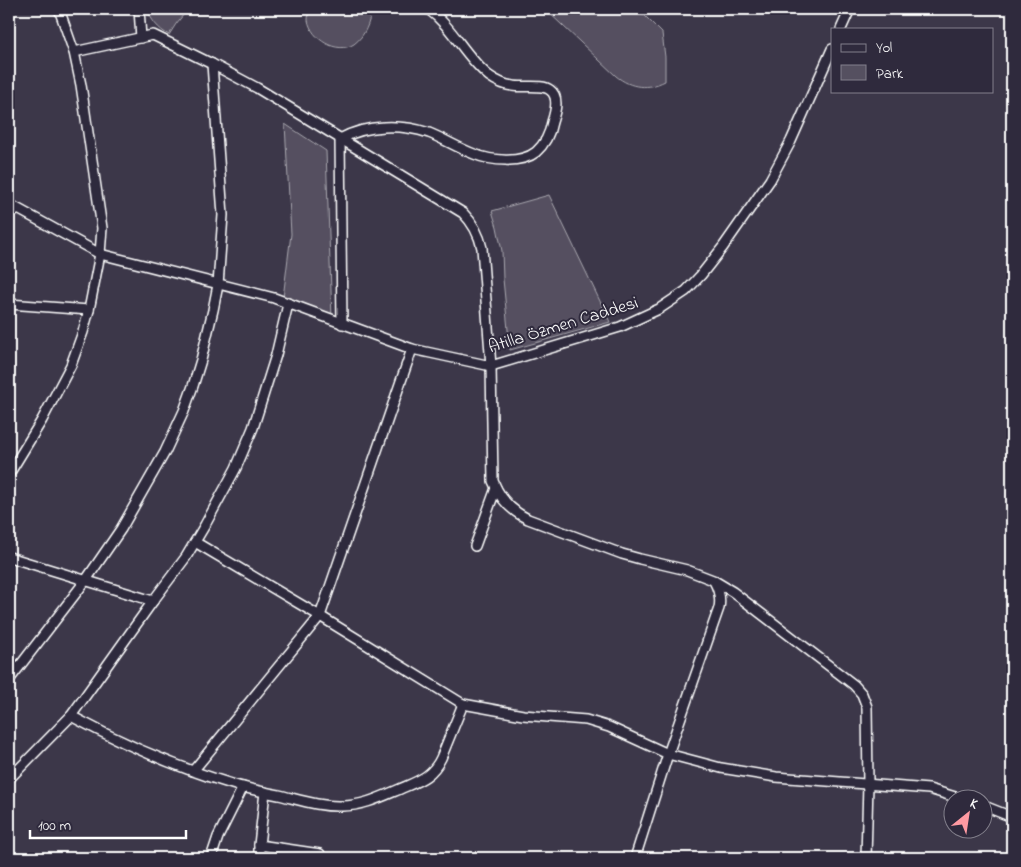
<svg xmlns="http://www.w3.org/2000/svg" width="1021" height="867" font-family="'Indie Flower',sans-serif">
<rect width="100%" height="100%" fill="#3c3749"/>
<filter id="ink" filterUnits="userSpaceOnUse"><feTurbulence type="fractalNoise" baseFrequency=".02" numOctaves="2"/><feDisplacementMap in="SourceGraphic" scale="10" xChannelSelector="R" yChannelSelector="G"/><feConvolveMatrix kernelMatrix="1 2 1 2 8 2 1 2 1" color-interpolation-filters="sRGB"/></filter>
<g filter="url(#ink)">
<g fill="#555060" stroke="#aaa8b0">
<path d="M147,9H188L176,24L169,35C158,29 151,20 147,9Z"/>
<path d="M310,9H371V10C370,22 365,36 354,44C337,55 311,39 308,20C308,17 309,12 310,9Z"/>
<path d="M545,9H638L662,33L665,57V81C647,90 631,88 616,76Z"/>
<path d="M285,124L326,151L332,319L283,298L291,234Z"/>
<path d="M549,195L610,322L510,350L503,279L502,251L497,227L492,211Z"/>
</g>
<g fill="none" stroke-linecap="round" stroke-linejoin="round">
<g stroke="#fff" stroke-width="8">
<path id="service" d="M636,856L650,858"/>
</g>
<g stroke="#fff" stroke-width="12">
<g id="minor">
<path d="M139,9L141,38"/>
<path d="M841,29L850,9"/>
<path d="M74,52L153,35L212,64L257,88L463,213C473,223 479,234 482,248L491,366L493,481C500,499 511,511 528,519L622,554L640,559L687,570L713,580L733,592L854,685L862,694L867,707L868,784L866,858"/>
<path d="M9,204L100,254L274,298L412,349L491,366L620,327L659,309L686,291L701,275L723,247L770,180L791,141L832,49"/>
<path d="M9,304L89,310"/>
<path d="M342,324L340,139C367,124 401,124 429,133C444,139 458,148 474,154C491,161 521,164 536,152C545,144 550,133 552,122C555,113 560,97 550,90C543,84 523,88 513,86C504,85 496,81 489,76C465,57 453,27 428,9"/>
<path d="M9,474L42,420L71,365L83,332L89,310L100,254L102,228L81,85L74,52L59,9"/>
<path d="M195,542L320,616L463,704L523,715L586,720L609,727L668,754L721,768L776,777L929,789L965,800"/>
<path d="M475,546L496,488"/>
<path d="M9,557L153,601"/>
<path d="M9,680L86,580L121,529L165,452L184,411L193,386L201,360L213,310L218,285L223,215L212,64"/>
<path d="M71,716C123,744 178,768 235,785C249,789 264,792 279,795C300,800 321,807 342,806C363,806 381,797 400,789C418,781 432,777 441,758L463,704"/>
<path d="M193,771L320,616L412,349"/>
<path d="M9,779L71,716L153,601L186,557L205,525L236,468L253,428L276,355L288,304"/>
<path d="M984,806L1012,817"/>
<path d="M259,845L320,854"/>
<path d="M211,858L218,837L243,787"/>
<path d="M259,858V845L265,792"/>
<path d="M635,858L668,754L719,608C721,598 719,590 714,581"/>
</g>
</g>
<use href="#service" stroke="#2f2a3d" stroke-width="4.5"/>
<use href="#minor" stroke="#2f2a3d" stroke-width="9"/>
</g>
</g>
<g text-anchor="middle" stroke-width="4" stroke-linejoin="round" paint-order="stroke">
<g font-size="18" fill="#fff" stroke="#2f2a3d">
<text transform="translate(563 324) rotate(-17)" y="6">Atilla Özmen Caddesi</text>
</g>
</g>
<rect width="1021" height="867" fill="none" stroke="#2f2a3d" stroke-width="30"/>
<rect x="15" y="15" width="991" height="837" fill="none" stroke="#fff" stroke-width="2" filter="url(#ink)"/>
<rect x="831" y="28" width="162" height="65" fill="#2f2a3d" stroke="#827f8b"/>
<rect x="841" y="44" width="25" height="8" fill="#2f2a3d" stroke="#827f8b"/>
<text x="876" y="52" font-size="15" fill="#ffffff">Yol</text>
<rect x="841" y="65" width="25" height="15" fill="#555060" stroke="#827f8b"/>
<text x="876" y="78" font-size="15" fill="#ffffff">Park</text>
<g transform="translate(968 814) rotate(30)"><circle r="24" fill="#2f2a3d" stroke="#827f8b"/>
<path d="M0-4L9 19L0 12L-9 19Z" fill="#ff9aa2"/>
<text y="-8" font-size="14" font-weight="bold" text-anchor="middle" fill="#ffffff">K</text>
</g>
<path d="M30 830v8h156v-8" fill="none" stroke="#ffffff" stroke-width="2.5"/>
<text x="38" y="830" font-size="15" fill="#ffffff" stroke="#2f2a3d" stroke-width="4" paint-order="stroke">100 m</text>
</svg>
